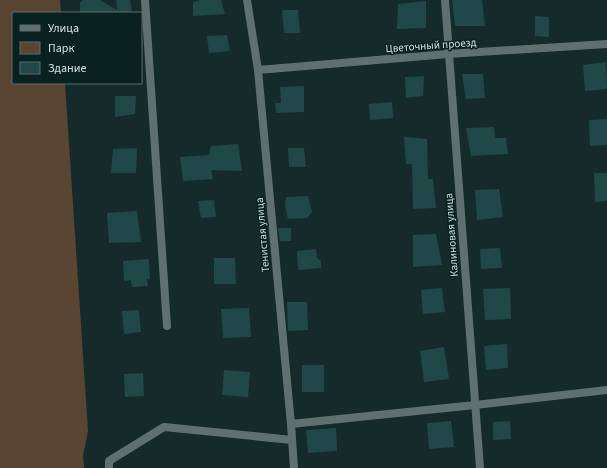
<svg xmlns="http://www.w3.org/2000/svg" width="607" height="468" font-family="'Source Sans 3',sans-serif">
<rect width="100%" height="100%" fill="#142a2b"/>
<path fill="#5a4432" d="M0,0H60L61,13H13V83H65L88,431L83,456L84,468H0Z"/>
<g fill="#214849">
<path d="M83,0H100L117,10L116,0H130L132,13H80V3Z"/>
<path d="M201,0H221L225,14L193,16V2Z"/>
<path d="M452,0H482L485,26H455Z"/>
<path d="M426,1V28L397,29L398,4Z"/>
<path d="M282,10H298L300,33H284Z"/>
<path d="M535,16L549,17V37L535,36Z"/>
<path d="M227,35L230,51L209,53L207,36Z"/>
<path d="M606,62L607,89L585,91L583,65Z"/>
<path d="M462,74H483L485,98L466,99Z"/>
<path d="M424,76L423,96L406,98L405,77Z"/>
<path d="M304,86V112L276,113L275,103H281L280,87Z"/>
<path d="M115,96H136L135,114L115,117Z"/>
<path d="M392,102L393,118L370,120L369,104Z"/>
<path d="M607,119V145L590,146L589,120Z"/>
<path d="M494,127L495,138H506L508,154L471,156L466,128Z"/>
<path d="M404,137L427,139L428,179H433L436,208L413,209L412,164H406Z"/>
<path d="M238,144L242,171L211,170L213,179L183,181L180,157L209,155L211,146Z"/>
<path d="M137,148L136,173H111L113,149Z"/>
<path d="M288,148H304L306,167H289Z"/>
<path d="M594,173H607V201L595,202Z"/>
<path d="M499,189L503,217L477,220L475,190Z"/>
<path d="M308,196L312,212L307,218L288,219L285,206L286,197Z"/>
<path d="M214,200L216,217L201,218L198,201Z"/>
<path d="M137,211L141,242L109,243L107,213Z"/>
<path d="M278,228H291V241H280Z"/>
<path d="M436,234L442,265L413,267V235Z"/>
<path d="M500,248L502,268L481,269L480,249Z"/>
<path d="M316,249L317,258L321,261V268L298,270L297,251Z"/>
<path d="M214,258H235L236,284H214Z"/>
<path d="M149,259L150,279H147L148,286L132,287L131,280L124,281L123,261Z"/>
<path d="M442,288L445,312L423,314L421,290Z"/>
<path d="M510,288L511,319L485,320L483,289Z"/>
<path d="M287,302H307L308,330L288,331Z"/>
<path d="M249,308L251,337L223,338L221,309Z"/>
<path d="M139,310L141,332L124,334L122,311Z"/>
<path d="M507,344L508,368L486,370L484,346Z"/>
<path d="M444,347L449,379L424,382L420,351Z"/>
<rect x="302" y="365" width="22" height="27"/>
<path d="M224,370L250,372L248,397L222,395Z"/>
<path d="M143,373L144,396L125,397L124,374Z"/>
<path d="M451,421L454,447L429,449L427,423Z"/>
<path d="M510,421L511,439L493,440V422Z"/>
<path d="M336,428L337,451L308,453L306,430Z"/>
</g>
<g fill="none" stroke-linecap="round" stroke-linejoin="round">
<g stroke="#607071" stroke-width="8">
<path d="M145,0L167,326"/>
<path d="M247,0L258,70L291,424L294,468"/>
<path d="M445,0L480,468"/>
<path d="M258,70L448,54L607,44"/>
<path d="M291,424L475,405L607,390"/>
<path d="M109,468V461L164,427L292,440"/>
</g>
</g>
<g text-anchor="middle" stroke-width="3" stroke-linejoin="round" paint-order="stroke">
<g font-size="11" fill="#d3e0e0" stroke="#0a2121">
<text transform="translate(431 45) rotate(-4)" y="4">Цветочный проезд</text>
<text transform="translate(262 235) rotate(-95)" y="4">Тенистая улица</text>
<text transform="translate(451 235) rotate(-94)" y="4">Калиновая улица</text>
</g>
</g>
<rect x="12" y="12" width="130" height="72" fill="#0a2121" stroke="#5a6d6d"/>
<rect x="20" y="25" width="20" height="6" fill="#607071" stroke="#5a6d6d"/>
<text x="48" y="32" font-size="12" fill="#d3e0e0">Улица</text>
<rect x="20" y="42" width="20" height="12" fill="#5a4432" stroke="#5a6d6d"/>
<text x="48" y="52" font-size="12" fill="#d3e0e0">Парк</text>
<rect x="20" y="62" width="20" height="12" fill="#214849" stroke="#5a6d6d"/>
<text x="48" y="72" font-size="12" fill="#d3e0e0">Здание</text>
</svg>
